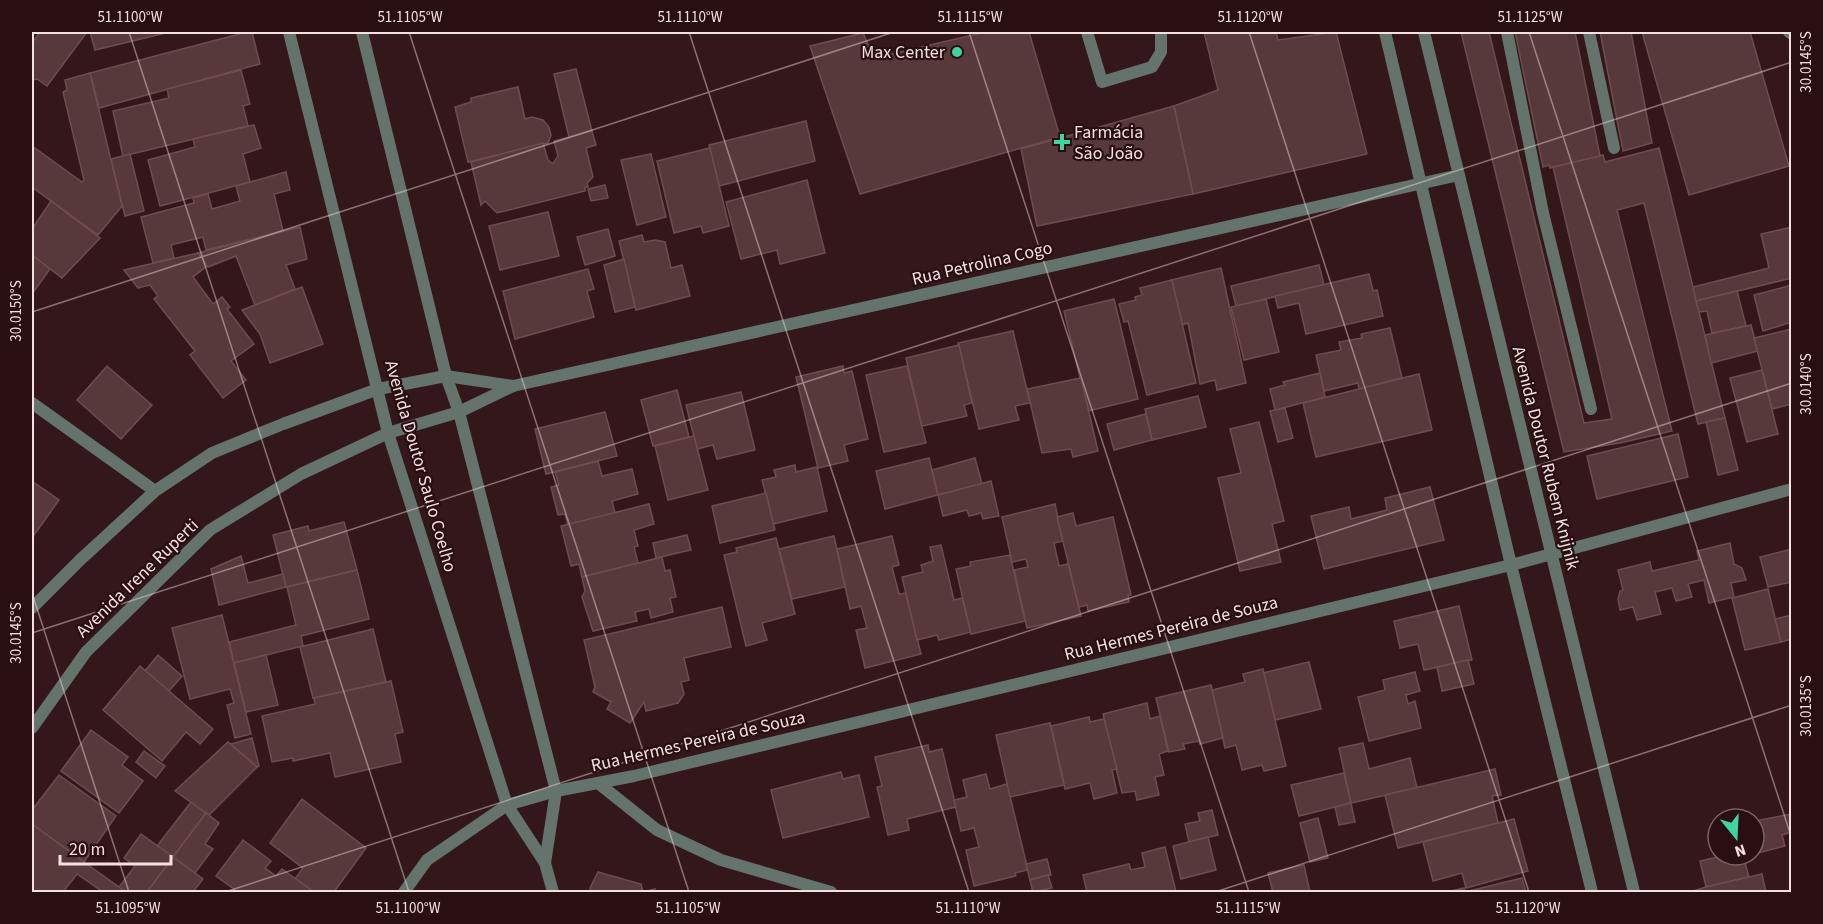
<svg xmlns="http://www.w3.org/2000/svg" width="1823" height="924" font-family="'Source Sans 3',sans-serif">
<rect width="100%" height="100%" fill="#34171b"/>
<g fill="#58393b" stroke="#6e4d4f" stroke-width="1.5">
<path d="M40,32H87L47,86L37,79L32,80V43Z"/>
<path d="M90,32H166V33L95,50Z"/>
<path d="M247,32H252L260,64L99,108L90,73Z"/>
<path d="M986,32H1029L1060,137L860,194L810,46L863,33L874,58Z"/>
<path d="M1204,32H1276L1278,40L1336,32L1367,154L1193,194L1174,106L1218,90Z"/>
<path d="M1461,32H1489L1584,423L1612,419L1553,167L1603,155L1605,162L1659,148L1725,418L1698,424L1644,203L1617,210L1672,431L1620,443L1564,452Z"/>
<path d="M1515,32H1575L1600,156L1553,167L1550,168L1549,165L1543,167Z"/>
<path d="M1600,32H1631L1652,143L1623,151Z"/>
<path d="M1642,32H1750L1789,166L1689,195Z"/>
<path d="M576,69L592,131L569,137L554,74Z"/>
<path d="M241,70L250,104L243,106L248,126L123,156L113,111L169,98L167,89Z"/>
<path d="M90,73L122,206L98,235L32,187V146L82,182L84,180L63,92L67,90L65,80Z"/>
<path d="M518,87L525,119L532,117L543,120L549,127L551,135L548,143L468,162L455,107L471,102V98Z"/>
<path d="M1174,106L1193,194L1037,226L1021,149Z"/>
<path d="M806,121L815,161L719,186L709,145Z"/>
<path d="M254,125L261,148L243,154L250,182L160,206L148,160L195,147L193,139Z"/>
<path d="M592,131L596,145L586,148L593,177L587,183L588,187H585V191L497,213L485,201L481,205L471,162L543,143L548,160L553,164L558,156L554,141Z"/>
<path d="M710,148L729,226L703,233L701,226L674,233L657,161Z"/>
<path d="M130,154L144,211L125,216L111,159Z"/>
<path d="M651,154L666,217L637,225L621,160Z"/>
<path d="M286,172L290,190L274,194L283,231L206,250L203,237L171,245L174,258L153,263L141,217L194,203L193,198L208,194L212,209L240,201L236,186Z"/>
<path d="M807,180L825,253L780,264L777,250L741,259L726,202Z"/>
<path d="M605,185L608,198L591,201L588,189Z"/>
<path d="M51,201L100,238L62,278L32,255V229Z"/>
<path d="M548,212L559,256L500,270L489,226Z"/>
<path d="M300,227L307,259L286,265L295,289L255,305L236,256L208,267L198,253Z"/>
<path d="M1792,227V278L1696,301L1693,287L1769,268L1761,234Z"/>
<path d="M608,229L615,256L585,265L577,237Z"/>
<path d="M642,235L644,242L655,240L665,242L671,268L682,265L690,296L636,310L619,241Z"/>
<path d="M198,253L207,266L193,277L213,304L222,297L230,307L227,309L254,344L231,361L246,380L223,398L190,355L195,351L154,299L158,296L150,285L138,288L124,270Z"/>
<path d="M32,255L50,269L32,294Z"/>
<path d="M624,259L635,307L615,312L604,265Z"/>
<path d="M1319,265L1324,285L1236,306L1231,286Z"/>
<path d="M1221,268L1246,383L1217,390L1215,380L1200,384L1188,323L1182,325L1171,280Z"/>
<path d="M588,269L594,289L587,291L594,317L515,339L503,291Z"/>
<path d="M1369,274L1373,291L1377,290L1383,316L1306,334L1299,303L1278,308L1275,296Z"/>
<path d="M1172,280L1196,383L1147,395L1128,321L1124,322L1119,304L1136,300L1135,297L1142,295L1140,288Z"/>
<path d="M1792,285V322L1763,331L1754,295Z"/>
<path d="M302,287L323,344L270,363L260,334L242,310Z"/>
<path d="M1737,291L1746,326L1712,333L1707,311L1699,312L1696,301Z"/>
<path d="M1114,299L1138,399L1088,411L1064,311Z"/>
<path d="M1266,299L1279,352L1244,360L1231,307Z"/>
<path d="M1751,325L1758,351L1711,363L1705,335Z"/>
<path d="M1390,328L1402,378L1359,389L1358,383L1324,391L1316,355L1341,350L1339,342L1362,338L1361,334Z"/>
<path d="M1792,329V404L1772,409L1754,338Z"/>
<path d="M1013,331L1030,403L1015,406L1019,420L979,429L958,343Z"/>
<path d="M959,345L972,403L964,405L967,416L922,426L906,358Z"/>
<path d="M107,366L152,405L121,439L77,400Z"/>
<path d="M843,366L844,373L852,371L868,439L844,445L848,461L818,468L796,377Z"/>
<path d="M907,366L926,443L884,452L866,375Z"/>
<path d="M1762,370L1778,434L1747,442L1730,378Z"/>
<path d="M1320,373L1325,397L1275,410L1270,389L1285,385L1283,382Z"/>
<path d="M1419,374L1432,430L1316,457L1303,403Z"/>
<path d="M1081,378L1098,451L1073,457L1071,449L1042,453L1027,389Z"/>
<path d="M677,390L689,437L653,446L641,400Z"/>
<path d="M741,392L755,450L717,459L713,445L697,449L686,405Z"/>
<path d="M1198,396L1206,427L1152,440L1145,409Z"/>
<path d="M1285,408L1293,438L1278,442L1270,411Z"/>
<path d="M605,412L617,456L546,474L535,429Z"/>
<path d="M1146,414L1152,440L1114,450L1107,424Z"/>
<path d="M1725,418L1738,470L1718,475L1706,422Z"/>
<path d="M1259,422L1284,521L1272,524L1281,562L1240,571L1218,478L1241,473L1230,429Z"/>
<path d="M1678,434L1688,477L1597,499L1587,456Z"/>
<path d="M694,436L708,490L668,500L655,446Z"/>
<path d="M929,458L938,495L885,509L876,471Z"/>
<path d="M975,458L982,484L938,495L932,470Z"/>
<path d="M598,461L602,476L632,469L638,494L612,501L615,513L568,525L565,514L558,515L551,487L559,485L555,472Z"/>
<path d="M795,465L796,472L817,467L827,511L773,524L762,480L776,477L774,470Z"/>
<path d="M32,481L59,500L32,538Z"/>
<path d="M991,481L999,516L983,519L981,513L969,516L967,510L943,516L938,495Z"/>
<path d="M1430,487L1444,540L1324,569L1311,516L1349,507L1351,519L1387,510L1385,498Z"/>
<path d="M766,493L775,530L720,543L712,506Z"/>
<path d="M649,504L654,524L634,530L638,546L634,547L638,563L582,577L579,564L571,566L561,526Z"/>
<path d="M1055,504L1063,541L1054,543L1059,566L1068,564L1081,616L1027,628L1014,570L1028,567L1026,559L1012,562L1002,517Z"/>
<path d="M1073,513L1076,526L1113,517L1131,595H1128L1129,602L1088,611L1087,605L1079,607L1057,517Z"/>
<path d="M344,522L357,570L286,587L273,535L308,526L309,531Z"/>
<path d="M687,535L691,550L656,558L653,543Z"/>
<path d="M834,536L845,587L792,599L779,549Z"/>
<path d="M892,536L899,565L892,567L899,594L906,593L921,654L865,668L856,630L867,628L861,606L850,609L837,549Z"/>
<path d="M776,538L795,614L762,623L767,640L746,646L724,555L737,552L736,548Z"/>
<path d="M1730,543L1734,564L1742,568L1746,580L1731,583L1734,597L1709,603L1704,580L1688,584L1692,597L1676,601L1672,588L1655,592L1661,614L1637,620L1633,607L1620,610L1618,599L1620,591L1623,590L1618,570L1650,562L1652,571L1699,560L1697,551Z"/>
<path d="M941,545L954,600L962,598L971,632L939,640L937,635L917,640L902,577L923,572L921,565L933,561L930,547Z"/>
<path d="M1792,549V582L1768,587L1760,557Z"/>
<path d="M1010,555L1025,621L971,634L956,569L971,566L970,562Z"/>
<path d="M241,556L248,583L283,574L286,587L219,605L211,569Z"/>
<path d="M662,557L665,571L670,570L676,597L670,598L673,612L651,618L649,609L635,612L637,621L593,631L582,597L585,591L582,577Z"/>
<path d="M357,570L369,619L301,636L303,646L234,663L229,642L296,625L287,587Z"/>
<path d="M1768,589L1781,642L1745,650L1732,598Z"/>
<path d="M1459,606L1472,660L1424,670L1418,644L1400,648L1394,621Z"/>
<path d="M722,607L731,647L684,658L689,680L681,682L684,694L678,703L646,711L644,702L630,723L607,709L611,702L593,692L595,687L584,640Z"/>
<path d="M222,615L251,734L235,738L227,705L234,703L230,689L190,699L172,628Z"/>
<path d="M1792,615V639L1781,642L1775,619Z"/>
<path d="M373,629L386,682L313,698L300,647Z"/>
<path d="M158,655L182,676L169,691L145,671Z"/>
<path d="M266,655L278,705L246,712L234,663Z"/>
<path d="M1468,660L1474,684L1442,691L1437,667Z"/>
<path d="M1309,662L1321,709L1275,720L1263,673Z"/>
<path d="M140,666L213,729L200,744L186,732L162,761L103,710Z"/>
<path d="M1263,669L1286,766L1264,771L1262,765L1242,770L1236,745L1225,748L1212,690L1245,682L1243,674Z"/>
<path d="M1415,672L1420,691L1406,695L1408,704L1415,701L1421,728L1369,741L1358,697L1385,690L1383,680Z"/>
<path d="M391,681L403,732L395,734L401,762L335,777L330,753L293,761V758L272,762L262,716L315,704L314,698Z"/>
<path d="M1211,685L1223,738L1200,744L1199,741L1183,744L1185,749L1169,752L1156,698Z"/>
<path d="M1147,703L1150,719L1160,716L1168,751L1159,754L1164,775L1155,777L1159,795L1137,800L1135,791L1122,793L1103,714Z"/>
<path d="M1089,717L1090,722L1104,719L1117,769L1112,770L1117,793L1094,799L1090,783L1065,789L1051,726Z"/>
<path d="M1050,723L1064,785L1010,797L996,735Z"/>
<path d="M91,730L128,757L122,765L143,781L119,813L61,771Z"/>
<path d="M252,738L259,766L257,767L231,744Z"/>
<path d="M228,742L257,767L209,815L175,791Z"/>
<path d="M1363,743L1369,769L1410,758L1417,788L1351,803L1339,748Z"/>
<path d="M928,745L929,752L942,749L956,807L907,819L909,830L888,835L877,787L882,786L875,757Z"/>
<path d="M144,751L165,766L156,778L136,762Z"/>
<path d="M1495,769L1501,795L1492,796L1498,823L1398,848L1385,795Z"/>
<path d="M841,772L843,779L859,775L869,817L783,838L771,790Z"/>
<path d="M1344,773L1351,803L1299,816L1291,785Z"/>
<path d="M986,774L990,789L1007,784L1028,870L1015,873L1016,876L974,886L966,850L979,847L974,828L961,831L954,800L967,797L963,780Z"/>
<path d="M59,775L116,816L84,862L32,824V810Z"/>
<path d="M302,799L366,848L334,892H314L295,879L303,868L270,843Z"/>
<path d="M191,802L206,813L173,857L157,846Z"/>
<path d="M1351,803L1355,822L1339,825L1335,807Z"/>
<path d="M1212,810L1218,835L1189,842L1185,824L1200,821L1198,813Z"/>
<path d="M206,813L219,823L205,844L213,849L195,873L173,857Z"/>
<path d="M1792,814V832L1782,835L1785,846L1754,854V821Z"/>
<path d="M1318,818L1328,858L1310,862L1300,823Z"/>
<path d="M1514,819L1528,871L1466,888L1462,873L1433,881L1423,842Z"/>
<path d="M32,824L84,862L126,892H103L77,874L63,892H32Z"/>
<path d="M141,834L173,857L147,892H126L119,887L135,866L124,858Z"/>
<path d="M1208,837L1216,870L1181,879L1173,846Z"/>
<path d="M243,840L271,861L265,868L276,876L282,869L314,892H238L216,876Z"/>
<path d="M1165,847L1176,892H1087L1083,875L1129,864L1131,870L1145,867L1142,853Z"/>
<path d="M1726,855H1743L1749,877L1706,887L1700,861Z"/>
<path d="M173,857L203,879L193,892H147Z"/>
<path d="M1047,859L1051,875L1030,880L1026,864Z"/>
<path d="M1304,865L1310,892H1273L1268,873Z"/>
<path d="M598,872L641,884L643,892L655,889V892H591L590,888Z"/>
<path d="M1762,874L1766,892H1694L1693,891L1706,887Z"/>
<path d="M1048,875L1052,888L1033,892L1030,880Z"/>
<path d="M1522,878L1526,892H1447L1464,888L1465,892Z"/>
</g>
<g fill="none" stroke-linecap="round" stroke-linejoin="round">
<g stroke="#64736c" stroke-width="12">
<path d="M1087,32L1102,82L1152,67L1161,52V32"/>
<path d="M1507,32L1543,213L1591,409"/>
<path d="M1589,32L1614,148"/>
<path d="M1789,32L1792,34"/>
<path d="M32,403L155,491"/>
</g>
<g stroke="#64736c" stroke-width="12">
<path d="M289,32L388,433L507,805L545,863L553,892"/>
<path d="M362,32L446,376L459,412L556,791L545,863"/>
<path d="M32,608L80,560L155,491L212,453L283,424L378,389L446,376L513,386"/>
<path d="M32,728L86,652L210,530L301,474L388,433L459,412L513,386L1459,175"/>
<path d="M598,783L657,830L721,860L831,892"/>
<path d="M404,892L427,860L507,805L556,791L634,776L1511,565L1792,489"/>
</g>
<g stroke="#64736c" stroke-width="12">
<path d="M1385,32L1511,565L1592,892"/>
<path d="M1424,32L1634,892"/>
</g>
</g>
<path fill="none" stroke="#f5e0e1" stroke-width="1.5" stroke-opacity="0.45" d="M129,32L409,892M409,32L689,892M689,32L969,892M969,32L1249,892M1249,32L1529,892M1529,32L1792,839M32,312L894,32M32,593L129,892M32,633L1792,62M225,892L1792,383M1215,892L1792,705"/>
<g fill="#40d4a1" stroke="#290e12" stroke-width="2">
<circle cx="957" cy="52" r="6"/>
<path d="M1059 133h6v6h6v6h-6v6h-6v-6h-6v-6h6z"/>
</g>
<g text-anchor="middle" stroke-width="4.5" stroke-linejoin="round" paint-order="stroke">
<g font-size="18" fill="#f5e0e1" stroke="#290e12" text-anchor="end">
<text x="945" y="58">Max Center</text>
<text x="1074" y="138" text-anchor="start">Farmácia<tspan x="1074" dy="21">São João</tspan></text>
</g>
<g font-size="18" fill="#f5e0e1" stroke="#290e12">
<text transform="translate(982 263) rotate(-13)" y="6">Rua Petrolina Cogo</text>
<text transform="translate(1546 458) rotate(76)" y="6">Avenida Doutor Rubem Knijnik</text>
<text transform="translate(421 466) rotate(74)" y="6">Avenida Doutor Saulo Coelho</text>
<text transform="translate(137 578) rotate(-44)" y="6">Avenida Irene Ruperti</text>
<text transform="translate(1171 628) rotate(-14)" y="6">Rua Hermes Pereira de Souza</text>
<text transform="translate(698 741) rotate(-13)" y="6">Rua Hermes Pereira de Souza</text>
</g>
</g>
<rect width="1823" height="924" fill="none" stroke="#290e12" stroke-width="66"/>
<g transform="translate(1736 837) rotate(162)"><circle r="28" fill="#290e12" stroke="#7b6265" stroke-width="1.5"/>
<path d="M0-4.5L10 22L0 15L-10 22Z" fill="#40d4a1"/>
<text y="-9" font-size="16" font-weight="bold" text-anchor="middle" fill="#f5e0e1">N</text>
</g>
<path d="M60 855v9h111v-9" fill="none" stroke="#f5e0e1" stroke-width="3"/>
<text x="69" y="855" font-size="18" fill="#f5e0e1" stroke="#290e12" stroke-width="4.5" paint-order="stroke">20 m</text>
<rect x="33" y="33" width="1757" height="858" fill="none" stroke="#f5e0e1" stroke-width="2"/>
<g font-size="15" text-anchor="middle" fill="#f5e0e1">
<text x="130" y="22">51.1100°W</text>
<text x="410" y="22">51.1105°W</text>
<text x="690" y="22">51.1110°W</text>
<text x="970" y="22">51.1115°W</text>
<text x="1250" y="22">51.1120°W</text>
<text x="1530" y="22">51.1125°W</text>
<text transform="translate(1806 62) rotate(-90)" y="5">30.0145°S</text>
<text transform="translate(16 311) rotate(-90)" y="5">30.0150°S</text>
<text transform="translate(1806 384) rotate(-90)" y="5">30.0140°S</text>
<text transform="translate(16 633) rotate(-90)" y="5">30.0145°S</text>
<text transform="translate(1806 706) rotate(-90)" y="5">30.0135°S</text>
<text x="128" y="913">51.1095°W</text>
<text x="408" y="913">51.1100°W</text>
<text x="688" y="913">51.1105°W</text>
<text x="968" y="913">51.1110°W</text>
<text x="1248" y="913">51.1115°W</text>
<text x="1528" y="913">51.1120°W</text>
</g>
</svg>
